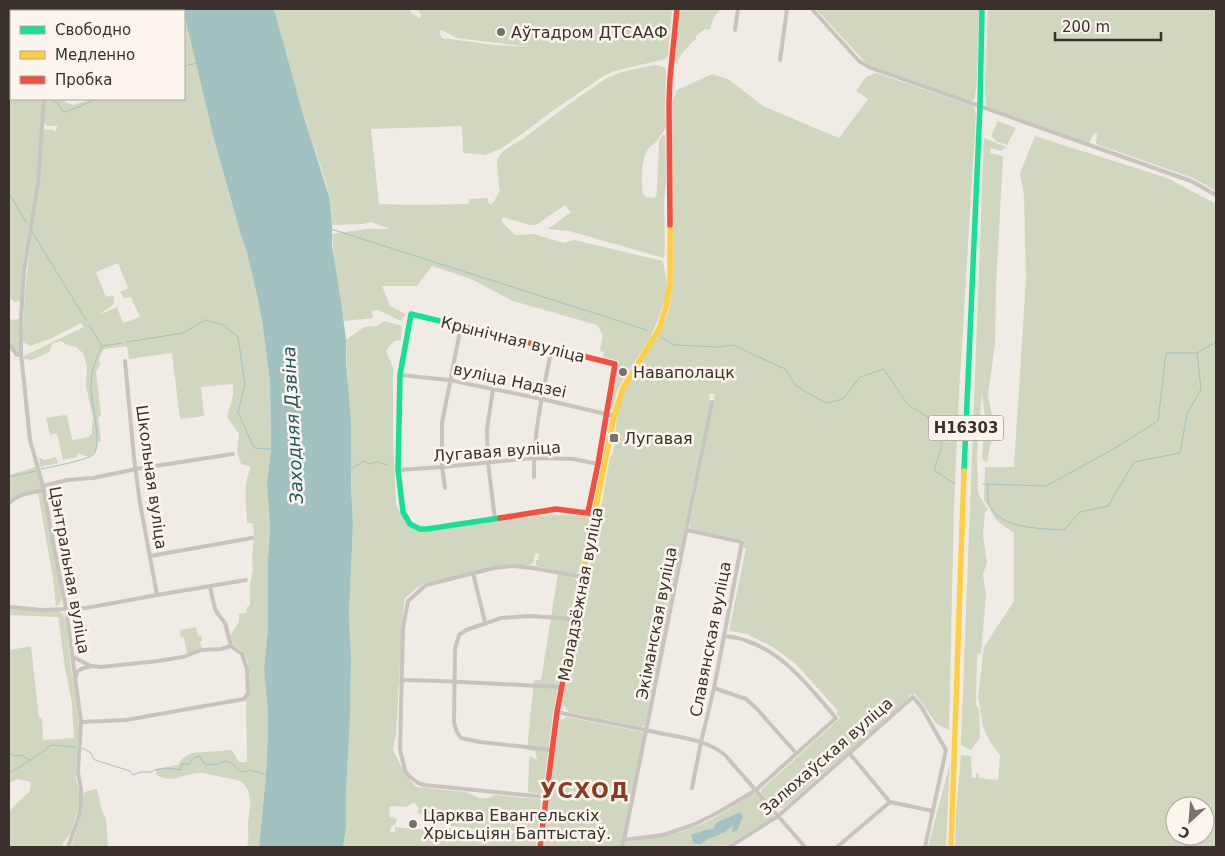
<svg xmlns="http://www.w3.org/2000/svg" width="1225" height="856" font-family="'DejaVu Sans',sans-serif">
<rect width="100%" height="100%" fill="#f0ebe5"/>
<g fill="#d1d6bf" fill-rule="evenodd">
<path d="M274,9H410L411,13L420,18L421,14L417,9H669L672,10L668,55L666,59L614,71L602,77L551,112L522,134L500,149L485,155L463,153L462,126L371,129L379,204L416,205L469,204V199L488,198V202L490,204L493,203L500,191L499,188L497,160C502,148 518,143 527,136C545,122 563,108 582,95C593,88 603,79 614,75C624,71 634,69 644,67C652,66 659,63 666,69L665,105L666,127C664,131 657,141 654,144C652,146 649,147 648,149C641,159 641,182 643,194L646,197L655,198L657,192L659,141L663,135H665L666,181L664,200L665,246L664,258L569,231L548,229L571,212L565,205L536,225H530L503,217L501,221L515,235L534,234L563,243L574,240L663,261L667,284L666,296L659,317L650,338L618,388L612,410L609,409L619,361L603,357L604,352L600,351L603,335L597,325L513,301L471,279L432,266L417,286H382L390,306L406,314L401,321L378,310L372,311L373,318L344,321L335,266L332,234L366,229H390L371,222L364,224L332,225L329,196L326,183L303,114ZM442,30L457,38L531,47L494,45L442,38L439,32Z"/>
<path d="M680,9H721C716,14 711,20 711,28L708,30L705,29L696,36V39L690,44L689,46L682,53L679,59L677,60L679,65L675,60Z"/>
<path d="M816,9H979L977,77L975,98L972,101H969L870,65L865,62Z"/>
<path d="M988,9H1216V191L1193,178L1096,144L1097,134L1094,133L1089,143L986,107L985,87Z"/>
<path d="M184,12L214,139L240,232L246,249L257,295L262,320L270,382L271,449L267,484L270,527L268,559V629L264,669L268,713V733L266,775L259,847H247C249,839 248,832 248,824C249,811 254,794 243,783C237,778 228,779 221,777C213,775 206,773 198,773C181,774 174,784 157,775L155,769L178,765L183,758L192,753L232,750L239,762H247L246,699C252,691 250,659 243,652C235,644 234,649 230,636C235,626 240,627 239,614L246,613L247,607L250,606V584L253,570L252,559L254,534L253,525L252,523H247C246,505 243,484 251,467L241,464L237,452L239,434L227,417L233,395V384L201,387L204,416L180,419L172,353L129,359L127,346L104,349C101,354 98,358 100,364L96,372L101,416L98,417L101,441H98L96,451L89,457L77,453V457L63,460L57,433L50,435L46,418L65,415L67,416L72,439L73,440L89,437L92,433V424L93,419L86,386L87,366L83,353L76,347L66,345L63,342L60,341L52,344L49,352L32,360L24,359V356L84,327L81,323L52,338L30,346L23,342C23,296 29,253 35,208C38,182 41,157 43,131L45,129L53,130L56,132L57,125L53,126H47L43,122L46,99H63L67,103L74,105L91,99H184ZM118,263L128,288L120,292L124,298L131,297L140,317L123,323L117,307L101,314H100C108,307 117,307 113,295L106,297L96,272Z"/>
<path d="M11,18V99H43L36,182L24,257L21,301L15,302L9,298V21Z"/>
<path d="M876,73L973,106L974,108L976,113L959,393L954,505L949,730L937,724L915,694L910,695L907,700L783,808C774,809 767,799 761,793V790L839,719L840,717L836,714L838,711L797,665L773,647L747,634L729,631L746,548L742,547L744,540L692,529L690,527V524L715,394H709L710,402L645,725L642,727L569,712L563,705L562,701L596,536L610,457L613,454C616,438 615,413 621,398C633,370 653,348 665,321C672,305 673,281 673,264L671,104L677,90L712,74L728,79L763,106L839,138L868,99L856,91L866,77Z"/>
<path d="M998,121L1016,128L1007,145L997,142L991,136Z"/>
<path d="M1035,136L1167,178L1216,204V847H955L956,815L961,755L971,756L972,778H976V773L979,774V778L998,780L1000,755L990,742L983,727L978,696L984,647L1014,601V533L997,521L984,500L985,467H1014L1026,279L1024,196L1020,173ZM1175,806H1205V836H1175Z"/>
<path d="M984,138L1006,147L1001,151L991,148L990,153L1003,156L996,287L995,344L988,395L993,421L992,427L991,441L987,463L982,459L985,417L982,393L977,453L978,493L988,510L985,512L983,535L987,563L983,574L986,595L981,653L977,655L976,705L979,709L980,738L971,750L961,745Z"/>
<path d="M20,319V351L17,353L9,342V320Z"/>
<path d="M384,321L402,326L401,340L394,341L386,351L393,367V438L396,505L405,521L409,526L426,532L431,531L520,517L558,515L592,516L580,571L578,573L575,574L536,566V560H538L539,554L535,553L533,563L531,565H512L491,568L425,583L417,588L405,598L404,604L402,628L396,734L393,750L404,772L416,787L466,792L479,798H488L494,795L539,799L541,801L538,829L536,831H487L431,823L428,821L426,815L417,813L419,808L414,802L407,807L394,806L389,807L390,817L397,819L395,825L391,826L390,832H395V827L427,830L428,828L431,826L488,833H533L537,836L536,847H343L346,828V792L350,719L351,658L349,614L353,525L346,340L364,327L377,326Z"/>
<path d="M39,457L44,460L56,457L58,463L40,467Z"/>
<path d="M36,467L42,488C28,494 21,490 9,502V475Z"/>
<path d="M42,492L62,597L60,603L56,607L53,578L38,493Z"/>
<path d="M558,574L575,578L578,584L553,713L543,793L540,794L528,792L529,762L530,756L537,760L535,751L527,750L534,680H541Z"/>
<path d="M9,609L59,611L63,614L66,621L70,661L77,705L79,725L76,766V778L79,792V802L76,816L70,834L63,843L62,847H9V812L13,807L30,791L31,782L18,779L9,783V636H10V650L31,646L39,718H42L43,740L74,738L72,703L65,668L58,617L9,615Z"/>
<path d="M196,627L198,636L201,635L202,641L200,642L202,649L187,654L184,637L181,638L180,630Z"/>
<path d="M566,717L643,732L644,735L623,840L619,847H543L559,722Z"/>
<path d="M950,763L946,847H928Z"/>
<path d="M97,789L102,811L106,818L108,847H71L81,816L84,792Z"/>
<path d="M753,794H757L773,813L772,818L724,847H624L626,842C649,839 670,836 692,828C713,821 733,806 753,794Z"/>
</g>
<g fill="#a1c2c1">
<path d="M183,9H274L303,114L329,196L332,224V245L342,308L346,340V360L351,424V482L353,525L349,614L351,658L350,719L346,792V828L343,847H259L266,775L268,733V713L264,669L268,629V559L270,527L267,484L271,449L270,382L262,320L257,295L246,249L240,232L214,139Z"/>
<path d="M740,812L743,817L737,831L732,832L733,825L725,832L708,839L700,844L693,843L691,835L705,830L713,829L716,823Z"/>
</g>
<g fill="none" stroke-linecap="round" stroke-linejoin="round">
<g stroke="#a1c2c1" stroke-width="1">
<path d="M20,9L21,11"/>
<path d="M184,66L198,63"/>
<path d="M27,99H31"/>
<path d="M53,101L59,104L62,111L66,112L97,99"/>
<path d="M9,193L26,222"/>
<path d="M331,229L647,330"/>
<path d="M31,230L86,320"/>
<path d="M89,325L102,346"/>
<path d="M661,337L674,345L717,347L733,345L785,369L796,386L826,403L843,399L860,377L884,369L908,405L928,417L942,445L934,470L955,484"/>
<path d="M127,342L183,333L205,320L223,325L238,337L245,385L238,412L254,448L271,449"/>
<path d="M103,346L122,343"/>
<path d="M41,469C51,467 87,460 93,455C104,445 89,398 91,383C92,369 96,359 102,346"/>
<path d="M351,469L364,461L370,464L377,462L388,465"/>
<path d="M9,477L36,471"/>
<path d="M983,484L1046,486L1110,451L1158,421L1166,353H1197L1216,342"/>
<path d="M988,485C988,489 987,496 988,500C995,530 1040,528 1064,530L1080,512L1108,506L1134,462L1180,453L1187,414L1201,389L1197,353"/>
<path d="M82,748L91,753L94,759L95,760L130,771L133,775L141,772H152L154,770L168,768L180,770L182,764L185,763L189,765C192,760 192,758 199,756L201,758L204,763L206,765L218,764L225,761L229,762L241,771L245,772L250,770L267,775"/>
<path d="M9,753L15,756L21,755L30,760"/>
<path d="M9,773L31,760L51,745L76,747"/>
</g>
<g stroke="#c9c3be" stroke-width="4">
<path d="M812,9L859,61L869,67L1191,181L1216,195"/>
<path d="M53,11V9"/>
<path d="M735,30L738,9"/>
<path d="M780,60L787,9"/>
<path d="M44,99L38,182L24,271L21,319V353L30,440L43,486L54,547L66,608L81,722L78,772L81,789V802L79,816L68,847"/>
<path d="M9,344L17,355L21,353"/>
<path d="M125,361L134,458L140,503L157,595"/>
<path d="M400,375L449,380L542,399L614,416"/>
<path d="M493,389L487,429L488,463L495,519"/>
<path d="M398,470L442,467L534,458L573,459L598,464"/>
<path d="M534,477C533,434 543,391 552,348"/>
<path d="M43,486L67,480L93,478L136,469L233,454"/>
<path d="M445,488L442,467V423L461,326"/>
<path d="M9,503C20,493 30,493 44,490"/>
<path d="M687,530L742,542L714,688L701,742L692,788"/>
<path d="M150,556L252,538"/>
<path d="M473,573L485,622"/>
<path d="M9,607L43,610L86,608L157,595L246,580"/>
<path d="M73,657L89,665"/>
<path d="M76,676L77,672L81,669L91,666L101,667L158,661L183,657L201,650L221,649L231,646"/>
<path d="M401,680L441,681L562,687"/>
<path d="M714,688L746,699L757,709L796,753"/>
<path d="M557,712C593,720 629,726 664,734C685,738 709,741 725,755L805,847"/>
<path d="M81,722L126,720L244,699L248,693L247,669L242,654L231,646L225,623L218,614L215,609L210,587"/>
<path d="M552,750L480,742L461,738L457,732L454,723L455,649L459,635L466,630L501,618L530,616L574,619"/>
<path d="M850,754L890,802"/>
<path d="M546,797L424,785L418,783L409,776L405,771L400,749L403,628L408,601L426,585L494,568L513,566L533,568L583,577"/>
<path d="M624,840L663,835L693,825L719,812L756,790L836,718C810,688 785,654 747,641C740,638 731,637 724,636"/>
<path d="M622,847L624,840L712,402"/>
<path d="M729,847L778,816L913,697L922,708L946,750L925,847"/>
<path d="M837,847L890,802L933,811"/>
</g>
<g stroke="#16e098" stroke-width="5.5">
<path d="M964,471L980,106L982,9"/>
<path d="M500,518L427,529H420L410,524L403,512L398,470L400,375L411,314L506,337"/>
</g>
<g stroke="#ffcf43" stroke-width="5.5">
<path d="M583,573L614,416L623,388L659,329L666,307L670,284V225"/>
<path d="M951,847L964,471"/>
</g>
<g stroke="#f24e42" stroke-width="5.5">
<path d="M670,225L669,104L670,78L677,9"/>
<path d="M506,337L615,364L598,464L588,512"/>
<path d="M500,518L556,509L595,514"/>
<path d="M540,847L557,712L583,573"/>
</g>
</g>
<g fill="#7a716c" stroke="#fbf5ee" stroke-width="2">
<circle cx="501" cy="32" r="5"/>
<circle cx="623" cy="372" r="5"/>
<rect x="609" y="433" width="10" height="10" rx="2.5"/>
<circle cx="413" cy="824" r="5"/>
</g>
<g text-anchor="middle" stroke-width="5" stroke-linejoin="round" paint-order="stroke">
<rect fill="#fbf5ee" stroke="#756b66" stroke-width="1" x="928.5" y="415.5" width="75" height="25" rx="4"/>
<g font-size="15" font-weight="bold" fill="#3b302b">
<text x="966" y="433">Н16303</text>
</g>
<g font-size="16" fill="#3b302b" stroke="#fbf5ee" text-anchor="start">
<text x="511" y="38">Аўтадром ДТСААФ</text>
<text x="633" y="378">Наваполацк</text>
<text x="624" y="444">Лугавая</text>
<text x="423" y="821">Царква Евангельскіх<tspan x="423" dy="18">Хрысьціян Баптыстаў.</tspan></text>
</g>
<g font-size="16" fill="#3b302b" stroke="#fbf5ee">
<text transform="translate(513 339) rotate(14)" y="6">Крынічная вуліца</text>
<text transform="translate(510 380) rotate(12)" y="6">вуліца Надзеі</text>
<text transform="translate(497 451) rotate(-4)" y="6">Лугавая вуліца</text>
<text transform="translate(152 477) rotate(82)" y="6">Школьная вуліца</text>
<text transform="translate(70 570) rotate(80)" y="6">Цэнтральная вуліца</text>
<text transform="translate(580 594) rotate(-79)" y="6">Маладзёжная вуліца</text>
<text transform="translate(656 623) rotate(-79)" y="6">Экіманская вуліца</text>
<text transform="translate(710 639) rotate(-79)" y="6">Славянская вуліца</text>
<text transform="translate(826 756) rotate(-41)" y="6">Залюхаўская вуліца</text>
</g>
<g font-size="18" font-style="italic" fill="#1f5a5e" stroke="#fbf5ee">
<text transform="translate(293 425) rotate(-93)" y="6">Заходняя Дзвіна</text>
</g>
<g font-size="21" font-weight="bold" letter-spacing="1" fill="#8c3b22" stroke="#fbf5ee">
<text x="585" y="798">УСХОД</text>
</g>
</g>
<rect width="1225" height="856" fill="none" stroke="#3b302b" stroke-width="20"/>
<rect x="10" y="10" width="175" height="90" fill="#fbf5ee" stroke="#aea6a0"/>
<rect x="20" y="26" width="25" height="8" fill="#16e098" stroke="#aea6a0"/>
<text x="55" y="35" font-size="15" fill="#3b302b">Свободно</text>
<rect x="20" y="51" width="25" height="8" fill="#ffcf43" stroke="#aea6a0"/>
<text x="55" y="60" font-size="15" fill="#3b302b">Медленно</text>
<rect x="20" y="76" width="25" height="8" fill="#f24e42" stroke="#aea6a0"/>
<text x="55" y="85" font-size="15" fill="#3b302b">Пробка</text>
<g transform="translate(1190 821) rotate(206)"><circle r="24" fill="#fbf5ee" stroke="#aea6a0"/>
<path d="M0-4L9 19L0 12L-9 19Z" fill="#7a716c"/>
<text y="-8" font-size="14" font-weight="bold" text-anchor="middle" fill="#3b302b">С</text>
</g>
<path d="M1055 32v8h106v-8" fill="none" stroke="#3b302b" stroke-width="2.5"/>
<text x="1062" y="32" font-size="15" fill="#3b302b" stroke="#fbf5ee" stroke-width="4" paint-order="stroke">200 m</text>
</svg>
